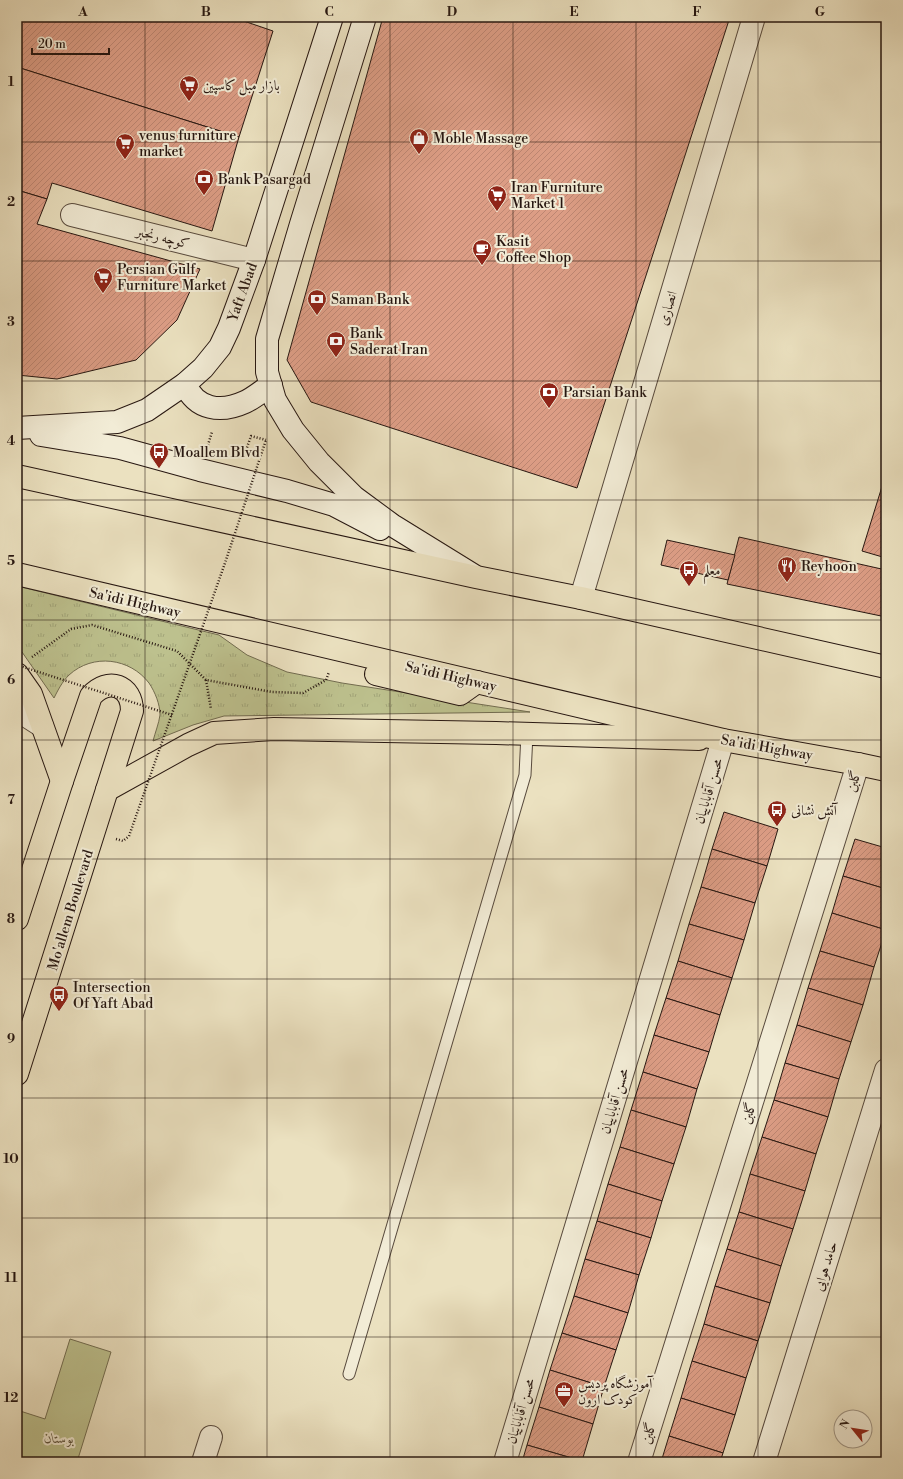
<svg xmlns="http://www.w3.org/2000/svg" width="903" height="1479" font-family="'Libre Bodoni',Amiri,serif">
<defs>
<pattern id="grass-tufts" width="24" height="20" patternUnits="userSpaceOnUse"><rect width="24" height="20" fill="#bdc18e"/><path d="M3 7l-1-3M5 7V3M7 7l1-3M15 17l-1-3M17 17v-4M19 17l1-3" fill="none" stroke="#a2a579"/></pattern>
<pattern id="building-hatch" width="6" height="6" patternUnits="userSpaceOnUse"><rect width="6" height="6" fill="#dc9d85"/><path d="M-1 1l2-2M0 6l6-6M5 7l2-2" fill="none" stroke="#bd8672"/></pattern>
</defs>
<rect width="100%" height="100%" fill="#ebe1c0"/>
<filter id="stains"><feTurbulence type="fractalNoise" baseFrequency=".005" numOctaves="4"/><feColorMatrix values="0 0 0 0 .2 0 0 0 0 .09 0 0 0 0 .02 0 0 0 .5 -.17"/></filter>
<radialGradient id="worn" r=".72"><stop offset=".6" stop-color="#630" stop-opacity="0"/><stop offset="1" stop-color="#630" stop-opacity=".3"/></radialGradient>
<path fill="url(#grass-tufts)" stroke="#726c50" d="M17,586L219,635L247,655L287,672L342,683L530,712L224,716L193,725L153,741C155,733 159,723 160,715C160,704 155,692 149,683C130,658 93,653 69,675C62,682 58,690 54,698L22,652L17,648Z"/>
<path fill="#bdc18e" stroke="#726c50" d="M70,1339L111,1352L77,1462H17V1410L45,1419Z"/>
<g fill="url(#building-hatch)" stroke="#271711">
<path d="M17,17H232L273,31L239,137L17,67Z"/>
<path d="M383,17H730L577,488L311,402L287,360Z"/>
<path d="M17,67L239,137L212,231L52,183L47,199L17,190Z"/>
<path d="M17,190L47,199L37,224L200,269L177,320L136,360L57,379L17,375Z"/>
<path d="M884,480H886V558L862,551Z"/>
<path d="M739,537L886,570V617L727,584Z"/>
<path d="M667,540L735,555L728,580L661,565Z"/>
<path d="M724,812L778,829L767,866L712,849Z"/>
<path d="M855,839L886,848V889L843,876Z"/>
<path d="M712,849L767,866L755,903L701,887Z"/>
<path d="M843,876L886,889V930L832,913Z"/>
<path d="M701,887L755,903L744,940L689,924Z"/>
<path d="M832,913L886,930L874,967L820,951Z"/>
<path d="M689,924L744,940L732,978L678,961Z"/>
<path d="M820,951L874,967L863,1005L808,988Z"/>
<path d="M678,961L732,978L720,1015L666,998Z"/>
<path d="M808,988L863,1005L851,1042L797,1025Z"/>
<path d="M666,998L720,1015L709,1052L654,1035Z"/>
<path d="M797,1025L851,1042L839,1079L785,1063Z"/>
<path d="M654,1035L709,1052L697,1089L643,1072Z"/>
<path d="M785,1063L839,1079L828,1117L774,1100Z"/>
<path d="M643,1072L697,1089L686,1127L631,1110Z"/>
<path d="M774,1100L828,1117L816,1154L762,1137Z"/>
<path d="M631,1110L686,1127L674,1164L620,1147Z"/>
<path d="M762,1137L816,1154L805,1191L750,1174Z"/>
<path d="M620,1147L674,1164L662,1201L608,1184Z"/>
<path d="M750,1174L805,1191L793,1229L739,1212Z"/>
<path d="M608,1184L662,1201L651,1238L597,1221Z"/>
<path d="M739,1212L793,1229L781,1266L727,1249Z"/>
<path d="M597,1221L651,1238L639,1275L585,1259Z"/>
<path d="M727,1249L781,1266L770,1303L715,1286Z"/>
<path d="M585,1259L639,1275L628,1313L574,1296Z"/>
<path d="M715,1286L770,1303L758,1341L704,1324Z"/>
<path d="M574,1296L628,1313L616,1350L562,1333Z"/>
<path d="M704,1324L758,1341L746,1378L692,1361Z"/>
<path d="M562,1333L616,1350L604,1387L550,1370Z"/>
<path d="M692,1361L746,1378L735,1415L681,1398Z"/>
<path d="M550,1370L604,1387L593,1424L539,1407Z"/>
<path d="M681,1398L735,1415L723,1453L669,1436Z"/>
<path d="M539,1407L593,1424L582,1461L527,1445Z"/>
<path d="M669,1436L723,1453L720,1462H661Z"/>
<path d="M527,1445L582,1461L522,1462Z"/>
</g>
<g fill="none" stroke-linecap="round" stroke-linejoin="round">
<g stroke="#584a3d" stroke-width="13">
<path id="service" d="M349,1374L525,775L527,734"/>
</g>
<g stroke="#584a3d" stroke-width="24">
<g id="minor">
<path d="M72,215L254,260"/>
<path d="M581,598L754,17"/>
<path d="M17,710L42,726"/>
<path d="M203,1462L211,1437"/>
<path d="M505,1462L723,740"/>
<path d="M639,1462L858,764"/>
<path d="M764,1462L886,1070"/>
</g>
</g>
<g stroke="#271711" stroke-width="24">
<g id="secondary">
<path d="M365,17L301,224L267,339V372L275,400L293,430L319,462L354,497L392,525L473,575"/>
<path d="M185,384C196,410 221,413 245,402C254,398 263,390 271,385"/>
<path d="M17,428L117,422L147,410L185,384L203,368L220,347L229,328L254,260L332,17"/>
<path d="M41,435L120,448L200,470L287,491L334,505L380,529"/>
</g>
</g>
<g stroke="#271711" stroke-width="24">
<g id="primary">
<path d="M17,674L31,694L62,781"/>
<path d="M107,790L188,745L214,733L274,729L496,733L699,739"/>
<path d="M17,919L62,781L91,696C108,677 132,685 132,711L17,1074"/>
</g>
</g>
<g stroke="#271711" stroke-width="24">
<g id="trunk">
<path d="M17,476L476,577L581,598L886,667"/>
<path d="M17,574L723,740L858,764L886,770"/>
<path d="M376,674L460,694L477,682"/>
</g>
</g>
<g stroke="#271711" stroke-width="2.5" stroke-dasharray="1 2" stroke-linecap="butt">
<path d="M207,448L212,432"/>
<path d="M244,456L251,436L266,440"/>
<path d="M32,657L71,629L92,625L177,651L206,680L272,692L303,693L326,680L329,672"/>
<path d="M206,680L211,709"/>
<path d="M116,839L123,841L129,836"/>
</g>
<use href="#service" stroke="#f2ecd6" stroke-width="11"/>
<use href="#minor" stroke="#f2ecd6" stroke-width="22"/>
<use href="#secondary" stroke="#f2ecd6" stroke-width="22"/>
<use href="#primary" stroke="#ebe1c0" stroke-width="22"/>
<use href="#trunk" stroke="#ebe1c0" stroke-width="22"/>
<g stroke="#271711" stroke-width="2.5" stroke-dasharray="1 2" stroke-linecap="butt">
<path d="M17,665L172,715"/>
<path d="M129,836L225,563L266,440"/>
</g>
</g>
<path fill="none" stroke="#271711" stroke-width="1" stroke-opacity="0.55" d="M145,17V1462M267,17V1462M390,17V1462M513,17V1462M636,17V1462M758,17V1462M17,142H886M17,261H886M17,381H886M17,500H886M17,620H886M17,740H886M17,859H886M17,979H886M17,1098H886M17,1218H886M17,1337H886"/>
<defs>
<g id="supermarket-pin" transform="scale(1)"><path d="M0 17L-7.5 6A9.5 9.5 0 1 1 7.5 6Z" fill="#8f2418" stroke="#f2ecd6"/><path d="M-6-5.5h2.5l.6 2H6L4.5 2H-2.5L-4.4-4H-6ZM-1.5 3.2a1.3 1.3 0 1 0 .1 0ZM3 3.2a1.3 1.3 0 1 0 .1 0Z" fill="#fff"/></g>
<g id="shop-pin" transform="scale(1)"><path d="M0 17L-7.5 6A9.5 9.5 0 1 1 7.5 6Z" fill="#8f2418" stroke="#f2ecd6"/><path d="M-5-2.5h2.3a2.7 3.5 0 0 1 5.4 0H5L5.5 6h-11ZM-1.5-2.5h3a1.5 2.3 0 0 0-3 0Z" fill="#fff"/></g>
<g id="bank-pin" transform="scale(1)"><path d="M0 17L-7.5 6A9.5 9.5 0 1 1 7.5 6Z" fill="#8f2418" stroke="#f2ecd6"/><path d="M-6-4H6V4H-6ZM0-2.3a2.3 2.3 0 1 0 0 4.6a2.3 2.3 0 1 0 0-4.6Z" fill="#fff"/></g>
<g id="cafe-pin" transform="scale(1)"><path d="M0 17L-7.5 6A9.5 9.5 0 1 1 7.5 6Z" fill="#8f2418" stroke="#f2ecd6"/><path d="M-5.5-4.5H6V0H3Q3 3.5 0 3.5H-2.5Q-5.5 3.5-5.5 0ZM3-3.2v2h1.7v-2ZM-6 4.5H4V6H-6Z" fill="#fff"/></g>
<g id="bus-pin" transform="scale(1)"><path d="M0 17L-7.5 6A9.5 9.5 0 1 1 7.5 6Z" fill="#8f2418" stroke="#f2ecd6"/><path d="M-5-6H5V4H4V6H2V4H-2V6H-4V4H-5ZM-3.5-4V0h7V-4ZM-3.5 1.2v1.5H-2V1.2ZM2 1.2v1.5H3.5V1.2Z" fill="#fff"/></g>
<g id="restaurant-pin" transform="scale(1)"><path d="M0 17L-7.5 6A9.5 9.5 0 1 1 7.5 6Z" fill="#8f2418" stroke="#f2ecd6"/><path d="M-5-6h1v4h1v-4h1v4h1v-4h1v5L-1.5 .5V6h-2V.5L-5-1ZM5-6V6H3V1.5H1.5Q1.5-4 5-6Z" fill="#fff"/></g>
<g id="office-pin" transform="scale(1)"><path d="M0 17L-7.5 6A9.5 9.5 0 1 1 7.5 6Z" fill="#8f2418" stroke="#f2ecd6"/><path d="M-6-3h4V-5.5h4V-3h4V5H-6ZM-1-4.5V-3h2v-1.5ZM-6 0V1H6V0Z" fill="#fff"/></g>
</defs>
<g fill-rule="evenodd">
<use href="#supermarket-pin" x="189" y="85"/>
<use href="#shop-pin" x="419" y="138"/>
<use href="#supermarket-pin" x="125" y="143"/>
<use href="#bank-pin" x="204" y="179"/>
<use href="#supermarket-pin" x="497" y="195"/>
<use href="#cafe-pin" x="482" y="249"/>
<use href="#supermarket-pin" x="103" y="277"/>
<use href="#bank-pin" x="317" y="299"/>
<use href="#bank-pin" x="336" y="341"/>
<use href="#bank-pin" x="549" y="392"/>
<use href="#bus-pin" x="159" y="452"/>
<use href="#restaurant-pin" x="787" y="566"/>
<use href="#bus-pin" x="689" y="570"/>
<use href="#bus-pin" x="777" y="810"/>
<use href="#bus-pin" x="59" y="995"/>
<use href="#office-pin" x="564" y="1391"/>
</g>
<g text-anchor="middle" stroke-width="4" stroke-linejoin="round" paint-order="stroke">
<g font-size="14" fill="#271711" stroke="#f2ecd6" text-anchor="start">
<text x="203" y="90">بازار مبل کاسپین</text>
<text x="139" y="140">venus furniture<tspan x="139" dy="16">market</tspan></text>
<text x="433" y="143">Moble Massage</text>
<text x="218" y="184">Bank Pasargad</text>
<text x="511" y="192">Iran Furniture<tspan x="511" dy="16">Market 1</tspan></text>
<text x="496" y="246">Kasit<tspan x="496" dy="16">Coffee Shop</tspan></text>
<text x="117" y="274">Persian Gulf<tspan x="117" dy="16">Furniture Market</tspan></text>
<text x="331" y="304">Saman Bank</text>
<text x="350" y="338">Bank<tspan x="350" dy="16">Saderat Iran</tspan></text>
<text x="563" y="397">Parsian Bank</text>
<text x="173" y="457">Moallem Blvd</text>
<text x="801" y="571">Reyhoon</text>
<text x="703" y="575">معلم</text>
<text x="791" y="815">آتش نشانی</text>
<text x="73" y="992">Intersection<tspan x="73" dy="16">Of Yaft Abad</tspan></text>
<text x="578" y="1388">آموزشگاه پردیس<tspan x="578" dy="16">کودک ارون</tspan></text>
</g>
<g font-size="14" fill="#271711" stroke="#f2ecd6">
<text transform="translate(163 237) rotate(14)" y="5">کوچه رنجبر</text>
<text transform="translate(242 292) rotate(-70)" y="5">Yaft Abad</text>
<text transform="translate(667 308) rotate(-73)" y="5">انصاری</text>
<text transform="translate(135 602) rotate(13)" y="5">Sa'idi Highway</text>
<text transform="translate(451 676) rotate(13)" y="5">Sa'idi Highway</text>
<text transform="translate(767 747) rotate(10)" y="5">Sa'idi Highway</text>
<text transform="translate(853 781) rotate(-73)" y="5">گلبن</text>
<text transform="translate(708 791) rotate(-73)" y="5">محسن آقاباباییان</text>
<text transform="translate(70 910) rotate(-73)" y="5">Mo'allem Boulevard</text>
<text transform="translate(614 1101) rotate(-73)" y="5">محسن آقاباباییان</text>
<text transform="translate(748 1113) rotate(-73)" y="5">گلبن</text>
<text transform="translate(825 1266) rotate(-73)" y="5">حامد هوایی</text>
<text transform="translate(520 1411) rotate(-73)" y="5">محسن آقاباباییان</text>
<text transform="translate(648 1433) rotate(-73)" y="5">گلبن</text>
</g>
<g font-size="14" font-style="italic" fill="#5c523d" stroke="#f2ecd6">
<text x="59" y="1443">بوستان</text>
</g>
</g>
<rect width="903" height="1479" fill="none" stroke="#ebe1c0" stroke-width="44"/>
<g transform="translate(853 1429) rotate(300)"><circle r="19" fill="#f2ecd6" stroke="#a19787"/>
<path d="M0-3L7 15L0 10L-7 15Z" fill="#8f2418"/>
<text y="-6" font-size="11" font-weight="bold" text-anchor="middle" fill="#271711">N</text>
</g>
<path d="M32 48v6h77v-6" fill="none" stroke="#271711" stroke-width="2"/>
<text x="38" y="48" font-size="12" fill="#271711" stroke="#f2ecd6" stroke-width="3" paint-order="stroke">20 m</text>
<rect x="22" y="22" width="859" height="1435" fill="none" stroke="#271711" stroke-width="1.5"/>
<g font-size="13" text-anchor="middle" font-weight="bold" fill="#271711">
<text x="83" y="16">A</text>
<text x="206" y="16">B</text>
<text x="329" y="16">C</text>
<text x="452" y="16">D</text>
<text x="574" y="16">E</text>
<text x="697" y="16">F</text>
<text x="820" y="16">G</text>
<text x="11" y="86">1</text>
<text x="11" y="206">2</text>
<text x="11" y="326">3</text>
<text x="11" y="445">4</text>
<text x="11" y="565">5</text>
<text x="11" y="684">6</text>
<text x="11" y="804">7</text>
<text x="11" y="923">8</text>
<text x="11" y="1043">9</text>
<text x="11" y="1163">10</text>
<text x="11" y="1282">11</text>
<text x="11" y="1402">12</text>
</g>
<rect width="100%" height="100%" filter="url(#stains)"/>
<rect width="100%" height="100%" fill="url(#worn)"/>
</svg>
